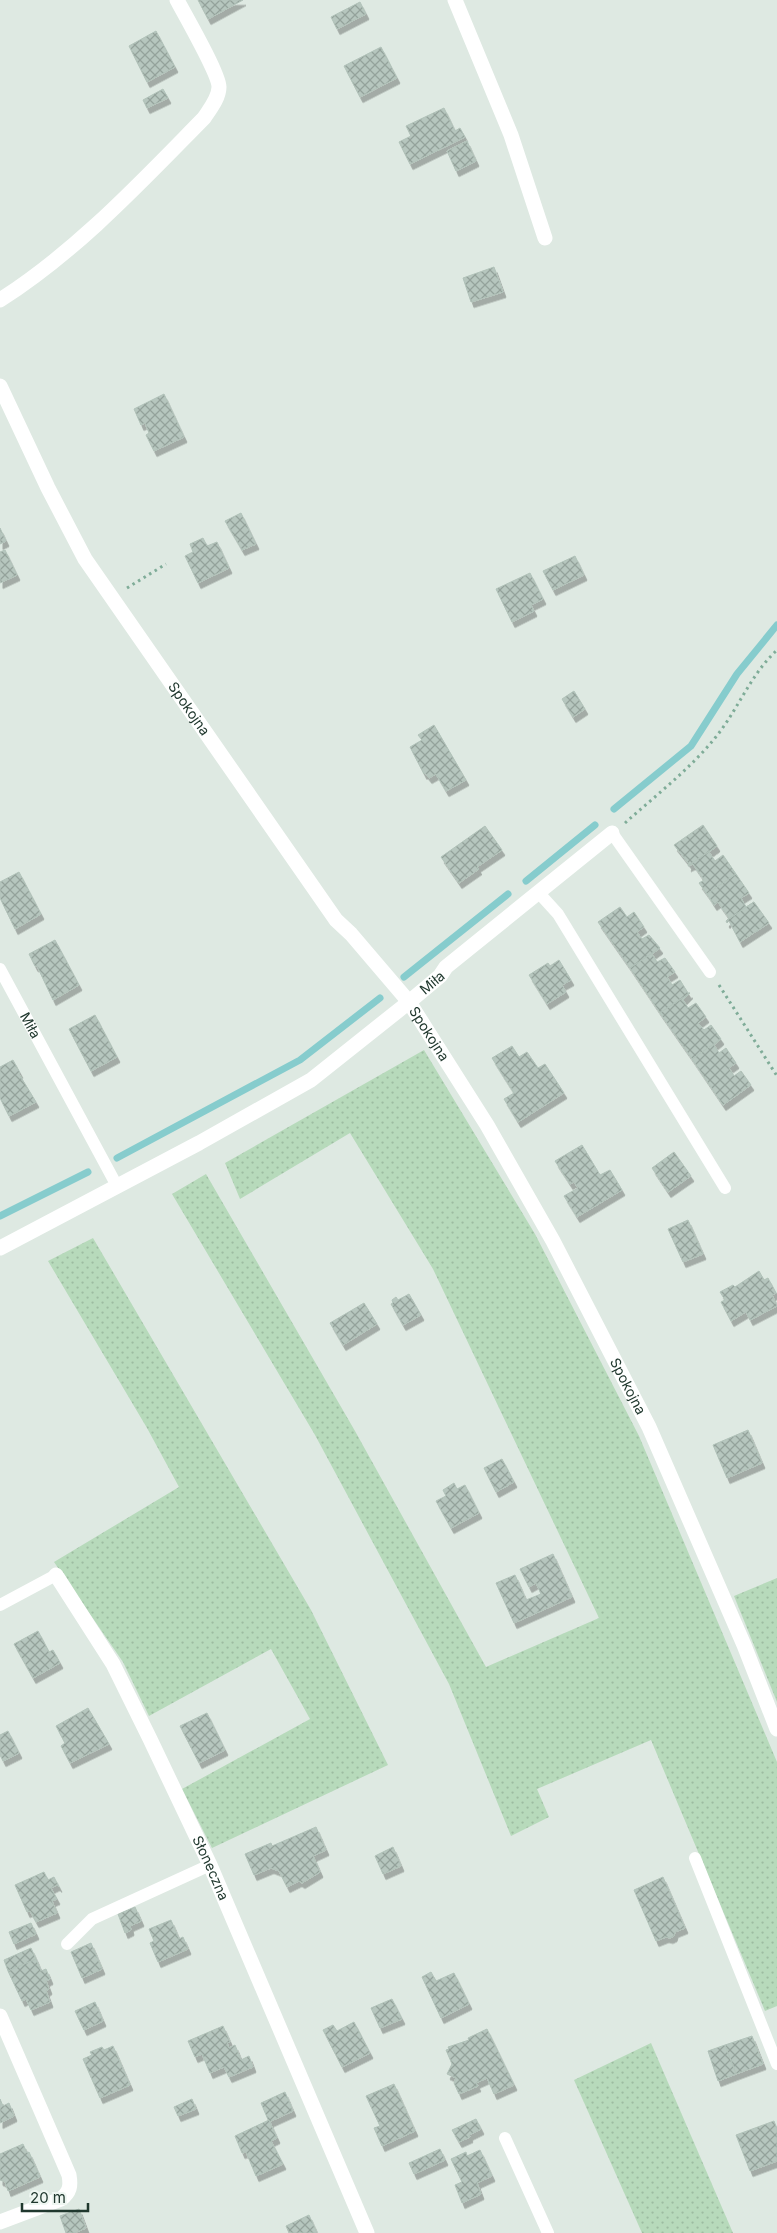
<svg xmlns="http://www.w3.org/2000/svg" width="777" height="2233" font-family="Inter,sans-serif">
<defs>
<pattern id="grass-dots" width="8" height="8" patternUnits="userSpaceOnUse" patternTransform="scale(1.25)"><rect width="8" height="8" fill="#b7dabb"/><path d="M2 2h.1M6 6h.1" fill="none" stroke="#9dbca1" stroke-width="1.8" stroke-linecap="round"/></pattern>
<pattern id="building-cross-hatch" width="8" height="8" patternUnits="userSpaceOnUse" patternTransform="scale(1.25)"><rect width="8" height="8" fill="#b6c6be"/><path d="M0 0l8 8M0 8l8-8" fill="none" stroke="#94a29b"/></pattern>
<filter id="shadow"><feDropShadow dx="3" dy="5.5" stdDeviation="0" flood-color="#0004"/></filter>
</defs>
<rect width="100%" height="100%" fill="#dee9e2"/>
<g fill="url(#grass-dots)">
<path d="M424,1050L535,1234L639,1436L777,1762V2006L765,2011L651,1740L537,1789L549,1817L511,1836L449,1684L315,1435L172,1194L206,1174L355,1431L486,1667L599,1618L433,1269L350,1133L240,1199L225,1163Z"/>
<path d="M93,1238L311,1610L388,1765L212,1848L182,1789L310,1719L271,1649L149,1716L123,1662L54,1562L179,1487L147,1428L48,1261Z"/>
<path d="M777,1578V1702L734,1596Z"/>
<path d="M651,2043L733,2233H642L574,2080Z"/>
</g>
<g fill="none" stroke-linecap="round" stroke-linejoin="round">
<g stroke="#86cccd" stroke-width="7">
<path d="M614,809L691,746L737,674L777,625"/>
<path d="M526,881L595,825"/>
<path d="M404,977L508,894"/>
<path d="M117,1158L300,1060L380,998"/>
<path d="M0,1216L88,1172"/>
</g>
</g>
<g fill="url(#building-cross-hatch)" stroke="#b1c2b9" filter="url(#shadow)">
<path d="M198,0H243L208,19Z"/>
<path d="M360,2L366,14L337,29L331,17Z"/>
<path d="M156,31L175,67L147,82L129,46Z"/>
<path d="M381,47L397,78L360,97L344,66Z"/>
<path d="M163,89L168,98L147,108L143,100Z"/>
<path d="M444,108L455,131L460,128L465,137L410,164L399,142L411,136L406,126Z"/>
<path d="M467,141L476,161L456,171L447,151Z"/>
<path d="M494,267L503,292L471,302L463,278Z"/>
<path d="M164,394L184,437L154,451L146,435L149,433L145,423L141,425L134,409Z"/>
<path d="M241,513L256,544L242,550L225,521Z"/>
<path d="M0,528L6,541L0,544Z"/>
<path d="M203,538L207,546L217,542L229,568L198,583L185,556L193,552L190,544Z"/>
<path d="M5,550L17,575L0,583V552Z"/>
<path d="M575,556L584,575L553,590L543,571Z"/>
<path d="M530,573L543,599L531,605L534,611L512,622L496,589Z"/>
<path d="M574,691L585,709L573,717L562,699Z"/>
<path d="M434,725L466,780L446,791L436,774L429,778L425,773L424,774L410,747L422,740L418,735Z"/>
<path d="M703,825L717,846L688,866L689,864L674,845Z"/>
<path d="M485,826L502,850L477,867L479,869L459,883L441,857Z"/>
<path d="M717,846L709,852L715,861L723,855L736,874L707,894L699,883L704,880L693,864L688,866Z"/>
<path d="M19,872L41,914L15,929L0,898V882Z"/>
<path d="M736,874L749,893L741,898L746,907L754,902L726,921L729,918L718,902L714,905L707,894Z"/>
<path d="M754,902L769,923L740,942L729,921L727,923L726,921Z"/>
<path d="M620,907L627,917L634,912L644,927L637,932L642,939L649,935L660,948L630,968L598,922Z"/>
<path d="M55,940L79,985L53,1000L37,966H35L29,954Z"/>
<path d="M660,948L652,954L657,962L665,958L675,972L667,977L672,985L680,980L688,993H690L660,1013L630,968Z"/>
<path d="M559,960L571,980L562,985L566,992L547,1004L529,975L548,963L550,966Z"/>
<path d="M690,993L683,1000L688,1008L696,1003L706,1017L698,1023L704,1030L711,1025L721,1039L692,1059L660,1013Z"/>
<path d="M95,1015L117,1057L91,1071L69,1029Z"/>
<path d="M721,1039L714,1045L719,1053L726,1048L736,1063L729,1068L734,1076L741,1071L751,1085L723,1105L692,1059Z"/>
<path d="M512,1046L519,1057L527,1052L538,1068L545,1064L564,1093L518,1122L504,1099L514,1093L492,1058Z"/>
<path d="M13,1060L20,1073L19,1074L36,1102L9,1116L0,1098V1067Z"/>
<path d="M582,1145L600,1175L610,1170L622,1190L577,1217L564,1196L578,1188L574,1182L570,1184L555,1161Z"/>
<path d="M674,1152L691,1176L668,1192L652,1168Z"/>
<path d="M688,1220L703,1254L683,1262L668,1229Z"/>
<path d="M759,1271L764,1280L768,1278L776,1293L772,1295L777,1306L750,1320L746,1312L731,1321L721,1302L725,1300L720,1292L733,1285L735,1287Z"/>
<path d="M409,1294L421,1315L403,1325L391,1304L393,1303L392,1300L396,1297L398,1300Z"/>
<path d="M364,1303L377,1324L343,1345L330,1323Z"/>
<path d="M748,1430L762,1463L727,1478L713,1445Z"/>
<path d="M502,1459L514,1482L496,1492L484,1468Z"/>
<path d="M454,1483L457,1489L465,1485L479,1513L451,1528L436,1501L446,1496L443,1490Z"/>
<path d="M553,1554L572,1597L514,1623L496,1583L515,1575L526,1600L541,1594L536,1583L529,1587L520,1569Z"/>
<path d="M38,1631L49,1652L53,1650L60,1663L33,1678L14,1644Z"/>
<path d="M88,1708L109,1744L70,1763L61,1746L65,1743L56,1726Z"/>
<path d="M207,1713L225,1750L199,1763L180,1726Z"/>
<path d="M8,1731L19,1753L3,1761L0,1755V1735Z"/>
<path d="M316,1827L326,1850L313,1856L320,1872L302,1883L299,1881L287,1887L279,1871L271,1868L254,1875L245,1854L271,1843L272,1846Z"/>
<path d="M393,1847L401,1866L383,1874L375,1856Z"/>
<path d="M44,1872L48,1880L54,1877L59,1887L57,1885L51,1888L57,1899L52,1901L57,1913L36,1922L30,1911L27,1912L15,1885Z"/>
<path d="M663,1877L685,1928L675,1932L674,1936L670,1938L666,1937L656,1941L634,1890Z"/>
<path d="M135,1907L141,1921L130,1926L131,1930L125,1933L118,1914Z"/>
<path d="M171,1920L179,1939L183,1937L188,1949L158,1962L150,1943L154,1941L149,1929Z"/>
<path d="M31,1923L36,1934L14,1944L9,1932Z"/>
<path d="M91,1943L102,1969L82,1978L71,1952Z"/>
<path d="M31,1948L36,1959L8,1971L4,1960Z"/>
<path d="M36,1959L41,1971L46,1969L50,1979L46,1981L49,1989L46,1991L50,2002L31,2010L26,1999L22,2001L8,1971Z"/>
<path d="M431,1972L436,1981L454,1973L469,2004L441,2018L422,1977Z"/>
<path d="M392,1999L402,2019L380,2028L371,2008Z"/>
<path d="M95,2002L103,2021L84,2030L75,2011Z"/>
<path d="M354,2022L370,2053L342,2067L323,2030L333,2025L337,2031Z"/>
<path d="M223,2026L230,2042L227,2043L229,2048L235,2045L241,2060L249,2056L253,2067L229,2077L224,2067L210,2073L202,2054L195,2057L188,2041Z"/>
<path d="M487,2029L514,2085L494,2094L487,2078L476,2083L478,2086L459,2094L454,2083L456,2078L447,2074L452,2064L446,2050L449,2049L448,2047L469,2040L468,2038Z"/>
<path d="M752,2036L763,2064L736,2074L725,2045Z"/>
<path d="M725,2045L736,2074L718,2081L708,2051Z"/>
<path d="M113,2046L130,2085L100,2098L83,2059L92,2055L90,2052L102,2047L104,2050Z"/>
<path d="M394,2084L415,2131L382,2146L374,2128L380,2126L366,2096Z"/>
<path d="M285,2092L293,2111L269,2122L261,2103Z"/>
<path d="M0,2099L3,2106L9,2103L14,2116L0,2123Z"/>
<path d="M192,2099L196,2109L178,2116L174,2107Z"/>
<path d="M476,2119L481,2129L469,2135L470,2137L459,2142L452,2130Z"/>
<path d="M269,2120L277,2138L271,2141L283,2164L256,2176L246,2152L242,2153L235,2136Z"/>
<path d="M774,2121L777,2129V2161L750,2171L736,2135Z"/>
<path d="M23,2144L27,2153L29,2152L40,2177L8,2191L5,2182L0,2180V2154Z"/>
<path d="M440,2149L445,2160L414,2174L409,2163Z"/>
<path d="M480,2150L492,2176L477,2183L481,2194L462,2203L455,2185L462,2182L451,2159L466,2152L467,2156Z"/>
<path d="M79,2209L86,2228L74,2233H66L60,2216Z"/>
<path d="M309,2215L317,2233H289L286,2226Z"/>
</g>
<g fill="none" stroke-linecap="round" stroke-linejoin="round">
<g stroke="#7fac98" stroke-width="3" stroke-dasharray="2.5 4" stroke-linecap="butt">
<path d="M127,588L166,564"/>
<path d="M625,823C655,796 689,770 715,738C738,710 750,675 777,650"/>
<path d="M719,985L777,1076"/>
</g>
<g stroke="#fff" stroke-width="12">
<path d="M612,833L710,972"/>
<path d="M538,892L558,914L725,1188"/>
<path id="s1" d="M0,969L117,1186"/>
<path d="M0,1605L56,1575"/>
<path d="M695,1858L777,2064"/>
<path d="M67,1944L92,1919L210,1865"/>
<path d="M505,2138L548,2233"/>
</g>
<g stroke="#fff" stroke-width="15">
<path d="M455,0L511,135L545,238"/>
<path d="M0,300C77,251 141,182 204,118C210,109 219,98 219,87C219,74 185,15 177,0"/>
<path id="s2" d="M0,386L48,488L85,559L336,920L351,934L409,1002L487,1125L553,1241L649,1427L744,1645L777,1729"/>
<path id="s3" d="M0,1248L199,1143L311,1080L409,1002L440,976L446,967L612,833"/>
<path id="s4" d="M56,1575L113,1664L150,1739L210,1865L367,2233"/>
<path d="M0,2016L69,2175C71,2186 70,2192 61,2199L0,2222"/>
</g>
</g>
<g text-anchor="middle" stroke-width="5" stroke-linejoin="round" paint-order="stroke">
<g font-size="14" fill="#20382e" stroke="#eef6f1">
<text dy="5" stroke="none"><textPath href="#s2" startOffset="375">Spokojna</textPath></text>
<text dy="5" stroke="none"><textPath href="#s3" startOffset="509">Miła</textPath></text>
<text dy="5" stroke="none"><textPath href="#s1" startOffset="64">Miła</textPath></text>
<text dy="5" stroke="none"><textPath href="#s2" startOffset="780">Spokojna</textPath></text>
<text dy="5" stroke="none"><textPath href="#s2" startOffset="1185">Spokojna</textPath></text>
<text dy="5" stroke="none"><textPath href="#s4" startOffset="332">Słoneczna</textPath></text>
</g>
</g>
<path d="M22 2203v8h66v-8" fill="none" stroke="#20382e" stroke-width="2.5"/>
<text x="30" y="2203" font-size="15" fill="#20382e" stroke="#eef6f1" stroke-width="4" paint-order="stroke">20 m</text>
</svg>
